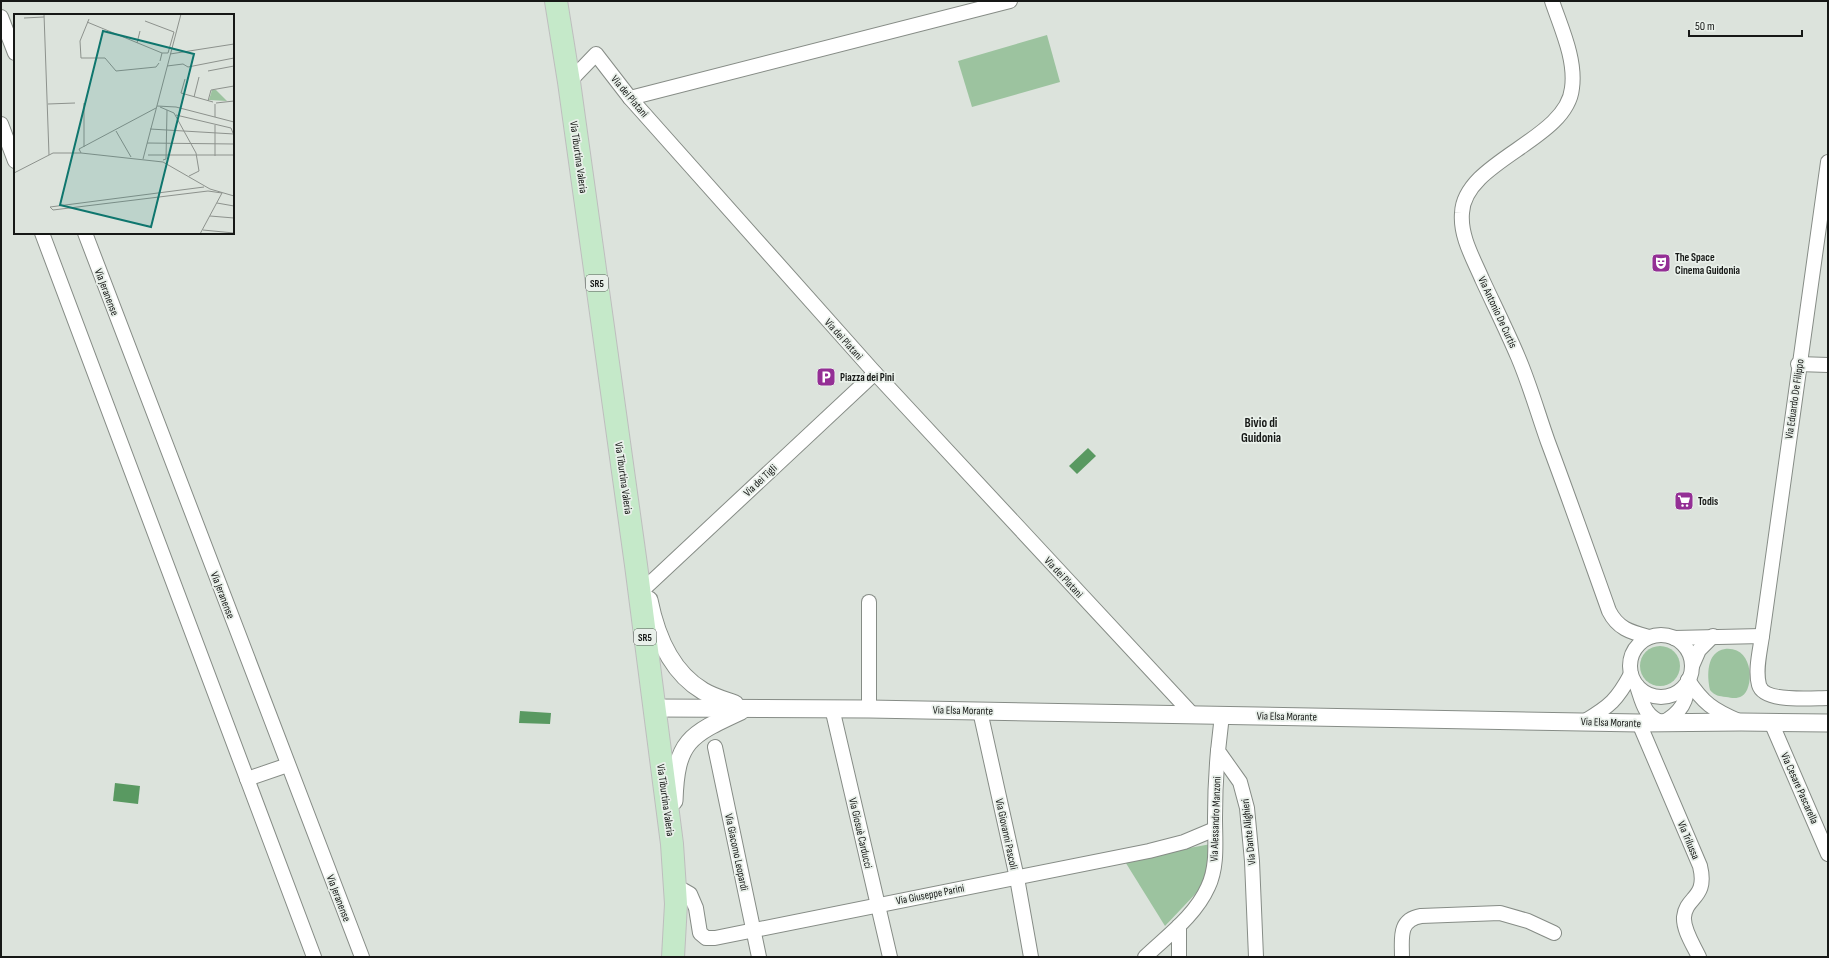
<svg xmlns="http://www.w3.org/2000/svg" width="1829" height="958" font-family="'Sofia Sans Condensed',sans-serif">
<rect width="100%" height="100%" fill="#dce3dc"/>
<g fill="#9cc39f">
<path d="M1047,35L1060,82L972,107L958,61Z"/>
<circle cx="1660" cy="666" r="20"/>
<path d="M1725,649C1755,646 1754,690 1742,696C1737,699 1732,698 1726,697C1719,696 1715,696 1710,690C1707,676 1706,652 1725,649Z"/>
<path d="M1211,844L1209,867L1200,889L1165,926L1124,860Z"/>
</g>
<g fill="#599961">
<path d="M1088,448L1096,456L1077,474L1069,466Z"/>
<path d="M520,711L551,713L550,724L519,723Z"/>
<path d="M115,783L140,786L138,804L113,801Z"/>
</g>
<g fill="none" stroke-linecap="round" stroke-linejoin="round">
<g stroke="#868c86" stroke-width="16">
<g id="minor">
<path d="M1552,1C1561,28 1576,59 1572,88C1567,140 1464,161 1462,213C1460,236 1473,258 1482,279C1494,305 1507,331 1518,357C1530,385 1538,414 1548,442C1569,498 1589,555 1609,611C1618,629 1631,632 1649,637"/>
<path d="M1,17L15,53"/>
<path d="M569,82L596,54L630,98L875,373L1193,715"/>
<path d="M630,98L1010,1"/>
<path d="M1,124L15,161"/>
<path d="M42,233L314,957"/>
<path d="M85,233L362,957"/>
<path d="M1798,364L1828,365"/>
<path d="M646,587L875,373"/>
<circle cx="1661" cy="666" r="31"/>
<path d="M1762,636L1828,162"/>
<path d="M1674,638L1762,636C1760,651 1755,670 1759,685C1764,703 1812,698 1828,698"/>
<path d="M1692,666L1699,650L1713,636"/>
<path d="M1688,680C1703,703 1713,710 1739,721"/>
<path d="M1637,686C1643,704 1644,715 1662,723C1681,713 1688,701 1688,680"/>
<path d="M832,708L890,957"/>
<path d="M869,709V602"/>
<path d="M980,711L1017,878L1031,957"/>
<path d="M1222,715L1218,751L1240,782L1247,808L1252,861L1256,957"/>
<path d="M1585,721C1610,706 1617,700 1631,674"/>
<path d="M1771,722L1828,854"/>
<path d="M1639,723L1700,866C1708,899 1686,896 1684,917C1683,930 1694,946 1699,957"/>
<path d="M715,747L759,957"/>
<path d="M247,779L288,765"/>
<path d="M676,890H683L690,894L696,908L700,933L706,938H715L1149,851L1184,842L1215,829"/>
<path d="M1179,926V957"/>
<path d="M1145,957C1167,936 1195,916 1208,887C1218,866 1215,841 1215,818C1215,796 1216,773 1218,751"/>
<path d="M1402,957C1402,938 1398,920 1421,916L1500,913L1528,921L1554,933"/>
</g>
</g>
<g stroke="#868c86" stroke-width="19">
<g id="tertiary">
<path d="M649,600C656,635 671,672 703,691C713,697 724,700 735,704"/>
<path d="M653,708L869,709L1639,723L1741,722L1828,723"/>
<path d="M674,801C676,741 689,735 741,711"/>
</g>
</g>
<g stroke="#bebebe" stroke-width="24">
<path id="primary" d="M556,1L569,82L636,565L672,844L676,904L673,957"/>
</g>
<use href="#minor" stroke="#fff" stroke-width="14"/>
<use href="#tertiary" stroke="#fff" stroke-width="17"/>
<use href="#primary" stroke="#c5e9c9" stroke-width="22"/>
</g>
<defs>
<g id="theatre-square" transform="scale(1)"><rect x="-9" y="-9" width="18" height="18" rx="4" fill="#942f95" stroke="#e9f0ea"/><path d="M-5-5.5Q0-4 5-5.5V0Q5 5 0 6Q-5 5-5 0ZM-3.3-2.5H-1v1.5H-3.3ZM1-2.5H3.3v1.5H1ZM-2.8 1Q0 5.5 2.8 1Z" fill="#fff"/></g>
<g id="parking-square" transform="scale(1)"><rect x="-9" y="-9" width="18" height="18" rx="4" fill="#942f95" stroke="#e9f0ea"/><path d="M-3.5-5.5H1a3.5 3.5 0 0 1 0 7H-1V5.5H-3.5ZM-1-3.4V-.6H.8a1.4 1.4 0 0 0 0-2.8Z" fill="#fff"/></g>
<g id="supermarket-square" transform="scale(1)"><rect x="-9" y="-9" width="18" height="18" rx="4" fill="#942f95" stroke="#e9f0ea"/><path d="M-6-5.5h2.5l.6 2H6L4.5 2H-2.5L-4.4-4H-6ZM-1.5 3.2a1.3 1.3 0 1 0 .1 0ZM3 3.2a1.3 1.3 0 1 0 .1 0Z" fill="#fff"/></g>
</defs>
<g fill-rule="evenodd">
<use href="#theatre-square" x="1661" y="263"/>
<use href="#parking-square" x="826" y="377"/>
<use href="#supermarket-square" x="1684" y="501"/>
</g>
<g text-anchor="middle" stroke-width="3.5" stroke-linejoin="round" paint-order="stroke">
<g fill="#e9f0ea" stroke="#555956" stroke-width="1">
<rect x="586" y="275" width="22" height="16" rx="3"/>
<rect x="634" y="629" width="22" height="16" rx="3"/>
</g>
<g font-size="10" font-weight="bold" fill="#161816">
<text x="597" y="287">SR5</text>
<text x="645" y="641">SR5</text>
</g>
<g font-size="11" fill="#161816" stroke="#e9f0ea">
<text transform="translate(630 96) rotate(50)" y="4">Via dei Platani</text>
<text transform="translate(579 157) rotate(82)" y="4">Via Tiburtina Valeria</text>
<text transform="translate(107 292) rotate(69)" y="4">Via Jeranense</text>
<text transform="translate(1498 312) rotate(65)" y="4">Via Antonio De Curtis</text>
<text transform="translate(844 339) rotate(48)" y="4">Via dei Platani</text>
<text transform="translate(1794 399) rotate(-82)" y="4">Via Eduardo De Filippo</text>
<text transform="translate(624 478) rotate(82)" y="4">Via Tiburtina Valeria</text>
<text transform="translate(760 480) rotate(-43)" y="4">Via dei Tigli</text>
<text transform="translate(1064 577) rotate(47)" y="4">Via dei Platani</text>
<text transform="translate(223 595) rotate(69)" y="4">Via Jeranense</text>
<text transform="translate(963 710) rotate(1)" y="4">Via Elsa Morante</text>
<text transform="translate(1287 716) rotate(1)" y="4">Via Elsa Morante</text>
<text transform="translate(1611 722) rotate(2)" y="4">Via Elsa Morante</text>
<text transform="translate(1800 788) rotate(66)" y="4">Via Cesare Pascarella</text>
<text transform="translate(666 800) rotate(82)" y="4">Via Tiburtina Valeria</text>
<text transform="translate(1215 819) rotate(-88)" y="4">Via Alessandro Manzoni</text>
<text transform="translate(1248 832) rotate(-96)" y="4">Via Dante Alighieri</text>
<text transform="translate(861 833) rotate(77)" y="4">Via Giosuè Carducci</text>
<text transform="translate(1007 834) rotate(78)" y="4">Via Giovanni Pascoli</text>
<text transform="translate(1689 840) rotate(67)" y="4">Via Trilussa</text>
<text transform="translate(737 852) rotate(78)" y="4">Via Giacomo Leopardi</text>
<text transform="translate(930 894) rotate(-11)" y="4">Via Giuseppe Parini</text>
<text transform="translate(339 898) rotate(69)" y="4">Via Jeranense</text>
</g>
<g font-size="11" font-weight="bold" fill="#161816" stroke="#e9f0ea" text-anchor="start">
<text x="1675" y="261">The Space<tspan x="1675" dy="13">Cinema Guidonia</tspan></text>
<text x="840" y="381">Piazza dei Pini</text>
<text x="1698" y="505">Todis</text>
</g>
<g font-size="13" font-weight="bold" fill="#161816" stroke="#e9f0ea">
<text x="1261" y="427">Bivio di<tspan x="1261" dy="15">Guidonia</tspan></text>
</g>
</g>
<g transform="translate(14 14)">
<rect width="220" height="220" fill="#dce3dc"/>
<path d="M198,76H202L213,87L195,86Z" fill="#9cc39f"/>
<path fill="none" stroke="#8d928d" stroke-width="1" d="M30,0L35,141M10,4L30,3M75,5L66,27L67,44H91L102,57L142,53L145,49M131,7L160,18L154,39H148L146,47M73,8L148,39M123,29L126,17M156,40L220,30M153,52L169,50L174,53L220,44M194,57L220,52M171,65L167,79L199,88M180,83L185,63M194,87L197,76L220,72M70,89V133M202,89L220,87M34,90L61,89M201,90V103M143,92L162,93L220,108M146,93L160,99L182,139L185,157L175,162M162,101L217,114L219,119M201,111V142M136,115L220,120M102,117L117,143M133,129L220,130M67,139L65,135L142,94M134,141H220M129,145L167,0M149,146L152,145L153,96M0,159L39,139H67L149,148L196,175L220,182M203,189L220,192M196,202L220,204M189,216L220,219M186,220L208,179L194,177L39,196L36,193L190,173"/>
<path fill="#0f766e" fill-opacity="0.15" stroke="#0f766e" stroke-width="2" d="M89,17L180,40L137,213L46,191Z"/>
<rect width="220" height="220" fill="none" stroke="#161816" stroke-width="2"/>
</g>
<rect width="1829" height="958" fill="none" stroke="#161816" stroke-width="4"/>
<path d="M1689 30v6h113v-6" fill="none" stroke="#161816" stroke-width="2"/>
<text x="1695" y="30" font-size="12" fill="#161816" stroke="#e9f0ea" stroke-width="3" paint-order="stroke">50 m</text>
</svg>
